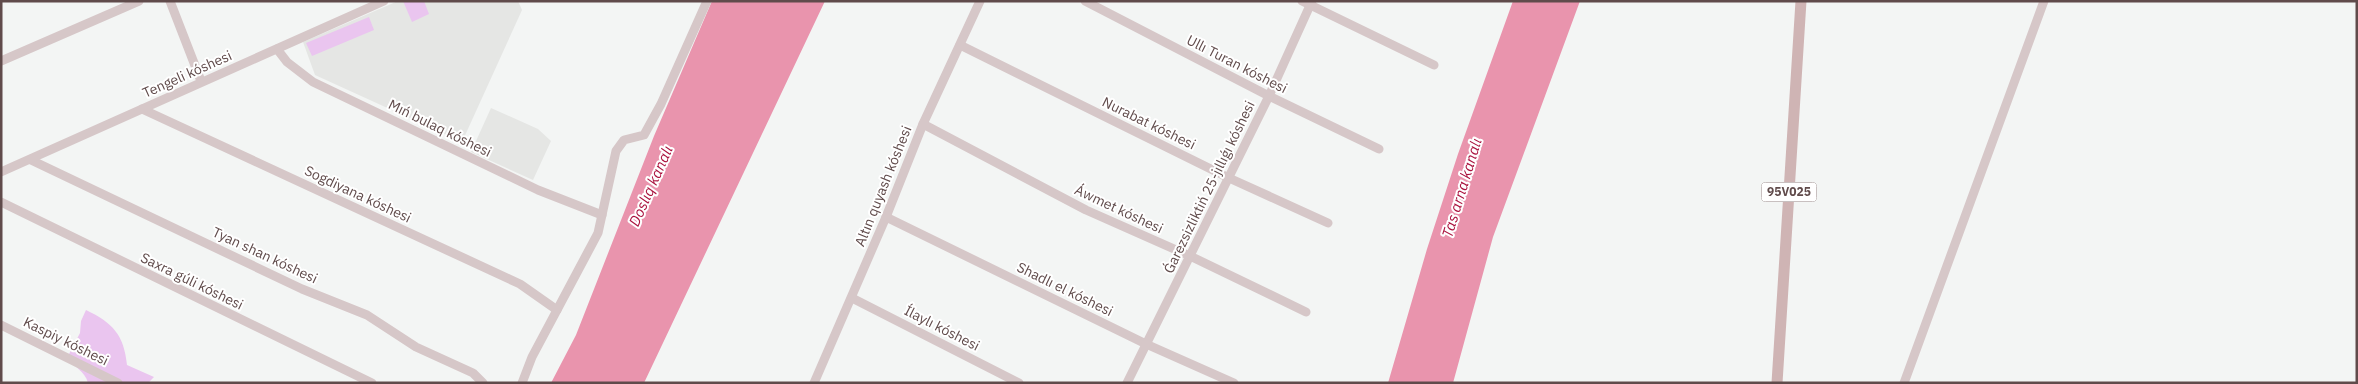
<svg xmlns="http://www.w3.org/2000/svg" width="2358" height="384" font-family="'IBM Plex Sans',sans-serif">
<rect width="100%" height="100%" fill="#f3f5f4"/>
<g fill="#e5e6e4">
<path d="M398,1H518L522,10L462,142L315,75L303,42Z"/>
<path d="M491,108L538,129L551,141L533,180L471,152Z"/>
</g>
<g fill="#eac5ef">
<path d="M403,1H424L429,14L412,22Z"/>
<path d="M369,17L374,30L312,56L306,43Z"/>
<path d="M86,310C113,323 124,335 127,365L154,377L148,383H88C85,371 73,367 68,356L80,333L81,321Z"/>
</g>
<g fill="#e994ad">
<path d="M712,1H825L644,383H551L576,335L654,136Z"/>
<path d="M1513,1H1580L1493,237L1453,383H1388L1427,249L1458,154Z"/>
</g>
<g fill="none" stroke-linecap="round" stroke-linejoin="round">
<g stroke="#d6c7c8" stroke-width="9">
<path d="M170,1L201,81"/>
<path d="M1085,1L1269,96L1379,149"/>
<path d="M1302,1L1434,65"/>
<path d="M960,45L1229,178L1328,223"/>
<path d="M277,49L287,62L313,82L538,190L602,215"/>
<path d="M1,61L139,1"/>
<path d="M142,109L520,284L557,310"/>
<path d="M923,124L1086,210L1190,256L1306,312"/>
<path d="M31,160L302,289L367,315L416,347L473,373L483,383"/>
<path d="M1,172L384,1"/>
<path d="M1,202L372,383"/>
<path d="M886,217L1146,344L1234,383"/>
<path d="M852,298L1019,383"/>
<path d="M1,325L118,383"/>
<path d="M522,383L532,357L598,233L616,151L624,140L644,135L661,104L707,1"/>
<path d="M814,383L886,217L923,124L980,1"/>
<path d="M1127,383L1269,96L1312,1"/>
<path d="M1904,383L2044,1"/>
</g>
<path stroke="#cfb4b4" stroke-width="11" d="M1777,383L1801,1"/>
</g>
<g text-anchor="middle" stroke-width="4" stroke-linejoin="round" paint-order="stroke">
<rect fill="#fff" stroke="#908181" stroke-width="1" x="1761.5" y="182.5" width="55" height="19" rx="4"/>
<g font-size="12" font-weight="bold" fill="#604b4b">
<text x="1789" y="196">95V025</text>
</g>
<g font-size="14" fill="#604b4b" stroke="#fff">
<text transform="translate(1237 64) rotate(27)" y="5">Ullı Turan kóshesi</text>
<text transform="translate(187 74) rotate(-24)" y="5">Tengeli kóshesi</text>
<text transform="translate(1149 123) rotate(26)" y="5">Nurabat kóshesi</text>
<text transform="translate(440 128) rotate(26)" y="5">Mıń bulaq kóshesi</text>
<text transform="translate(883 186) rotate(-68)" y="5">Altın quyash kóshesi</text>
<text transform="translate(1209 187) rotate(-64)" y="5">Ǵarezsizliktiń 25-jıllıǵı kóshesi</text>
<text transform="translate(358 194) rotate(25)" y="5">Sogdiyana kóshesi</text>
<text transform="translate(1119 209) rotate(25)" y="5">Áwmet kóshesi</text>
<text transform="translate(265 255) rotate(25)" y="5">Tyan shan kóshesi</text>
<text transform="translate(192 281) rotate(26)" y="5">Saxra gúli kóshesi</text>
<text transform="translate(1065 289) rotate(26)" y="5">Shadlı el kóshesi</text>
<text transform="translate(942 328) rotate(27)" y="5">Ílaylı kóshesi</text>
<text transform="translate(66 341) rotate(26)" y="5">Kaspiy kóshesi</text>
</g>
<g font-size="15" font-style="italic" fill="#aa133f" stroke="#fff">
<text transform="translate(651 186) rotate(-66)" y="5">Doslıq kanalı</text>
<text transform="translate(1462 188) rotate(-73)" y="5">Tas arna kanalı</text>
</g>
</g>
<rect width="2358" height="384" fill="none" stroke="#604b4b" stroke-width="5"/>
</svg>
